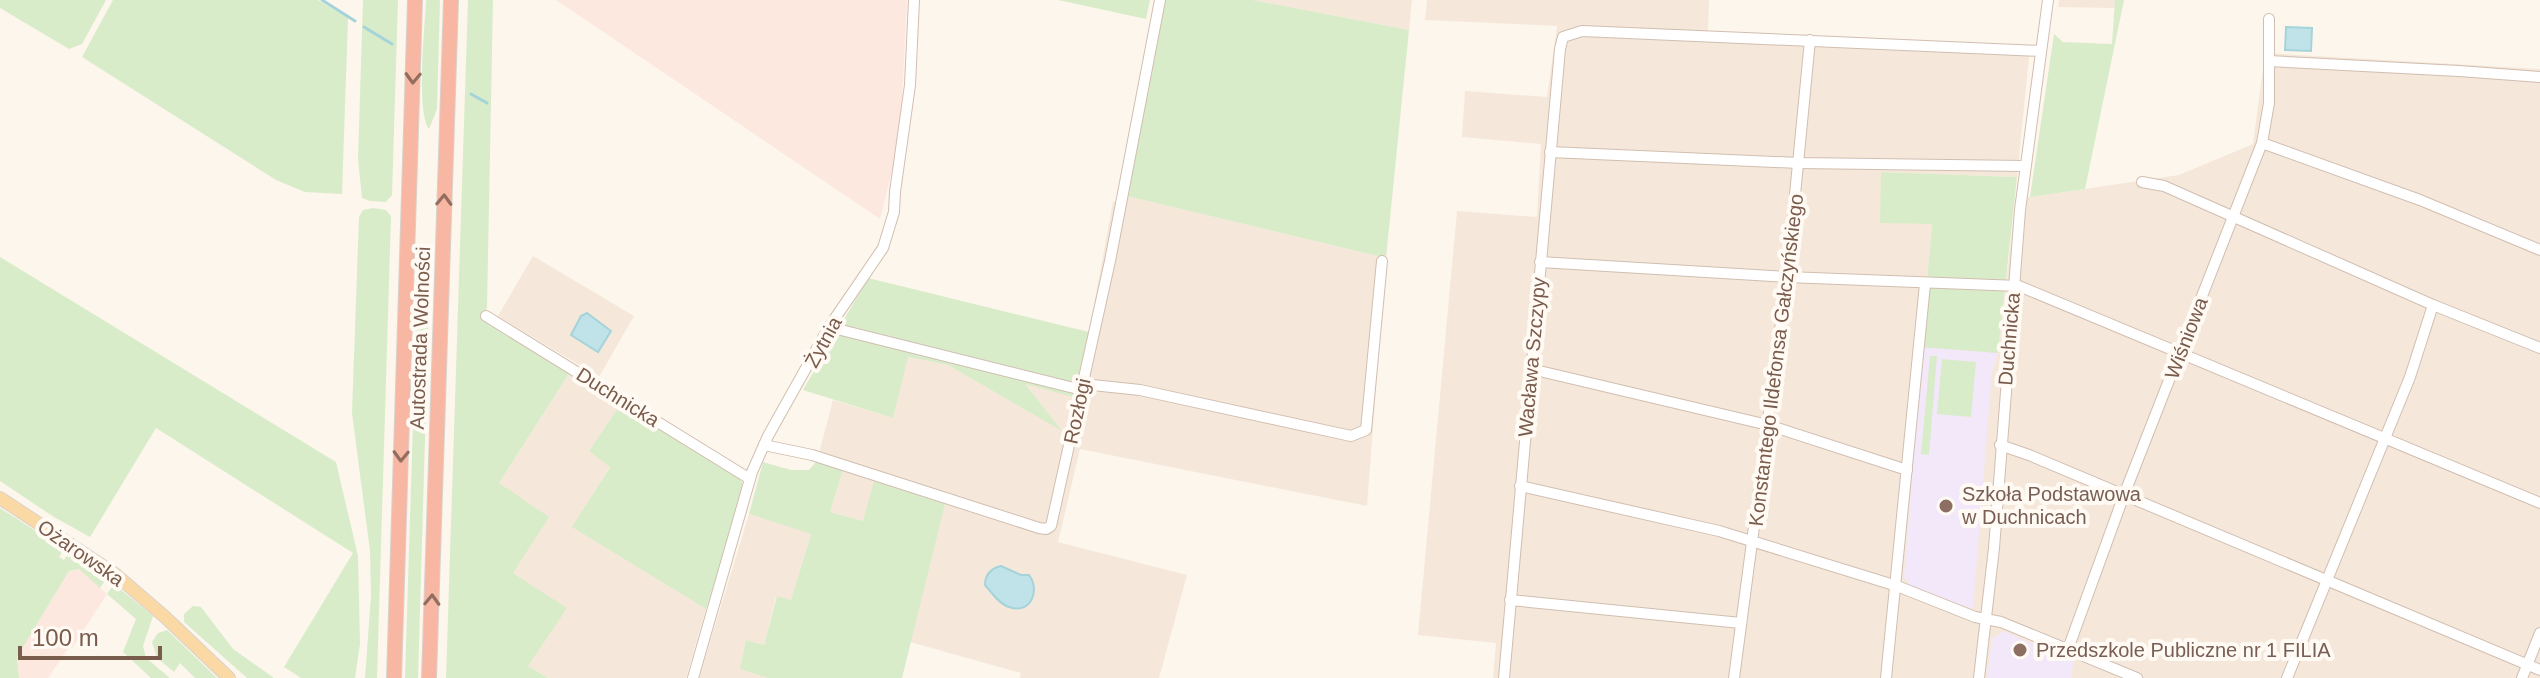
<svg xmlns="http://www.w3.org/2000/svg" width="2540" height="678" font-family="Arial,sans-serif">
<rect width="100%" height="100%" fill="#fdf6ec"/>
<g fill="#f5e8da">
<path d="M1253,0H1412L1409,30Z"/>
<path d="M1427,0H1709L1708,32L2030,48L2017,177L1881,172L1932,223L1921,346L1998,352L2016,196L2030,197L2179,175L2253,144L2265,53L2540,69V678H1493L1496,643L1418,635L1457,211L1537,217L1541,144L1462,137L1465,91L1547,97L1557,26L1425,20Z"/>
<path d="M2059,0H2115V8L2058,7Z"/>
<path d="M1127,196L1386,258L1367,506L1080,449L1058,542L1187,575L1159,678H1020L1021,673L910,642L921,595L863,521L830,512L843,470L817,461L833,400L893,418L907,357L948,365L1060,429L1024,383L1073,396L1089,332L1113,202Z"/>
<path d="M533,256L634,316L599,377L498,316Z"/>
<path d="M570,372L620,405L589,451L610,466L573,527L706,609L686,678H548L528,666L566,608L513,573L499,483Z"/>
<path d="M749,514L811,533L791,601L776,597L764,645L746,640L768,678H699Z"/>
</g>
<g fill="#fde8e0">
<path d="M556,0H907L900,139L880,219Z"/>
<path d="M79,569L107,594L72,648L69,647L48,678H19L17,657L69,571Z"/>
</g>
<g fill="#f3e8fa">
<path d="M1923,347L1998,353L1992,371L1973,609L1911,586L1904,577Z"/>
<path d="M2003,631L2074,661L2071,678H1987L1992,639Z"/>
</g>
<g fill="#d8ecc9">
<path d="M0,0H106L82,44L69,49L0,8Z"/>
<path d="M113,0H318L348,18L342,194L305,192L276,180L82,57Z"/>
<path d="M363,0H398L392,195L386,202L370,201L362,198L358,159Z"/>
<path d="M426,0H440L437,109L429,129C416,109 425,27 426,0Z"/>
<path d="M468,0H493L487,307L483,320L570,372L499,483L549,517L513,573L567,608L528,666L548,678H446Z"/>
<path d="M1058,0H1150L1146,19Z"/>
<path d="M1163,0H1253L1409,30L1386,258L1127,196Z"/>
<path d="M2115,0H2124L2085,189L2030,197L2054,34L2063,42L2112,44Z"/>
<path d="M1881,172L2017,177L1998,353L1921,347L1932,224L1880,223Z"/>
<path d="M373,208L386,210L391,216L377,678H365L371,595L370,551L352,413L359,217L363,210Z"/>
<path d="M0,257L336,462L358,556L360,644L355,678H301L284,667L353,553L156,428L90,537L54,517L0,481Z"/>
<path d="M423,258H427L429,263V302L418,678H405L417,293Z"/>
<path d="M868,278L1089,332L1073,397L1025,384L1062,431L948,365L908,357L893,418L803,390Z"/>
<path d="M1930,356H1937L1929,455L1921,454Z"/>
<path d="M1942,359L1976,362L1971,417L1937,414Z"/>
<path d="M620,405L738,474L743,485L738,510L706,609L572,527L610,467L589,451Z"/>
<path d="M817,461L843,470L830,512L863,521L874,481L945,504L902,678H768L740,669L746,640L764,645L777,596L791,600L811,534L749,514L763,462L791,470H809Z"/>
<path d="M0,508L64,549L59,557L64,560L69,552L107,578L100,588L79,569L69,571L17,657L19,678H0Z"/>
<path d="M114,584L153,616L143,646L146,658L170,678H151L123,652L136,619L107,594Z"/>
<path d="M193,606L201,607L233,649L274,678H247L184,622V614Z"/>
<path d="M167,630L217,678H195L180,663L174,672L157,658L152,642L158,633Z"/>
</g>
<g fill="#bfe3e8" stroke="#a5d3da" stroke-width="2">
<path d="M2286,27L2312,28L2311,51L2285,50Z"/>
<path d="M587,313L611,331L598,352L571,335L581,316Z"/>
<path d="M1001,566L1021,575H1029C1041,591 1030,615 1009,607C999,604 991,592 985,585C985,575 991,568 1001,566Z"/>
</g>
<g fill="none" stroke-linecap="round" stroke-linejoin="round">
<g stroke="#a5d3da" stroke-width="3">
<path d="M322,0L355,21"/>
<path d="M364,27L392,44"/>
<path d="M471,94L487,103"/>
</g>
<g stroke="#d1beb0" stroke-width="12">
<g id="minor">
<path d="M2269,61L2459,71L2540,77"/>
<path d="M2262,143L2420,200L2540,250"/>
<path d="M1550,152L1799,163L2025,166"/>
<path d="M2142,182L2164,186L2433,305L2540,348"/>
<path d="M1540,262L1787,277L2019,286L2540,503"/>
<path d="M486,316L750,479"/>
<path d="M829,327L1082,390"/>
<path d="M1531,369L1768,425L1907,470"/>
<path d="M1083,384L1140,390L1351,436L1366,430L1382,261"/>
<path d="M764,445L812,455L1039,528L1046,529L1051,526L1110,261L1160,0"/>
<path d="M2000,445L2029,455L2540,670"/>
<path d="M1520,486L1719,531L1897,586L1975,617L2001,622L2137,678"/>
<path d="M1510,600L1741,623"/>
<path d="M2068,649L2124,495L2262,143L2269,103V19"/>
<path d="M693,678L752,472L768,436L829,327L883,248L894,212L895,192L910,85L914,0"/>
<path d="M1504,678L1560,49L1563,37L1582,31L2041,51"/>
<path d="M1734,678L1787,277L1810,40"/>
<path d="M1886,678L1925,284"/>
<path d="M1979,678L1994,548L2020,210L2048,0"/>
<path d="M2287,678L2410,377L2433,305"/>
<path d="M2522,678L2540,633"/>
</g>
</g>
<g stroke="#dad1cd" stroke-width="14">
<path id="major" d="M0,498L115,574L165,617L229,678"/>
</g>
<g stroke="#dad1cd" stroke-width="16">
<g id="highway">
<path d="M394,678L415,0"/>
<path d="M429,678L451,0"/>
</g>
</g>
<use href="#minor" stroke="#fff" stroke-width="10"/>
<use href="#major" stroke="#fbd9a5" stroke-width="12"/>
<use href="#highway" stroke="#f7b7a3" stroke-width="14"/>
</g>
<defs><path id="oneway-chevron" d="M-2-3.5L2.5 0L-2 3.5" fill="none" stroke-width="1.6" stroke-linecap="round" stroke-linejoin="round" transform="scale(2)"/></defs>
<g stroke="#936e5e">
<use href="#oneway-chevron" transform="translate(413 78) rotate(92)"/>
<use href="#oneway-chevron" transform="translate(444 200) rotate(-88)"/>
<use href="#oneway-chevron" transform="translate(401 456) rotate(92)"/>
<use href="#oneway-chevron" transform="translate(432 600) rotate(-88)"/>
</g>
<g fill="#8d6e63" stroke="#fffaf3" stroke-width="3">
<circle cx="1946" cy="506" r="8"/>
<circle cx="2020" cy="650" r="8"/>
</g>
<g text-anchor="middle" stroke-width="8" stroke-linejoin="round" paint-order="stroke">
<g font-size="20" fill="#7a5c4d" stroke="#fffaf3">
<text transform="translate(420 338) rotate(-88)" y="7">Autostrada Wolności</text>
<text transform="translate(2186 338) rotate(-69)" y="7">Wiśniowa</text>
<text transform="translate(2009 339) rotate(-85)" y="7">Duchnicka</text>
<text transform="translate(823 342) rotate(-61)" y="7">Żytnia</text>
<text transform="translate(1532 357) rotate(-85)" y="7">Wacława Szczypy</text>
<text transform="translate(1776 360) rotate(-83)" y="7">Konstantego Ildefonsa Gałczyńskiego</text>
<text transform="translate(618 397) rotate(32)" y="7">Duchnicka</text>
<text transform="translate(1077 411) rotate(-78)" y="7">Rozłogi</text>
<text transform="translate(81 553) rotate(35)" y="7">Ożarowska</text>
</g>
<g font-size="20" fill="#785e54" stroke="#fffaf3" text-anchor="start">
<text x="1962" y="501">Szkoła Podstawowa<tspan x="1962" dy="23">w Duchnicach</tspan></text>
<text x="2036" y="657">Przedszkole Publiczne nr 1 FILIA</text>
</g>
</g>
<path d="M20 646v12h140v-12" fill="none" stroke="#7a5c4d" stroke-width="4"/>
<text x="32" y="646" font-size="24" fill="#7a5c4d" stroke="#fffaf3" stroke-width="6" paint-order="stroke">100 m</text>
</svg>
